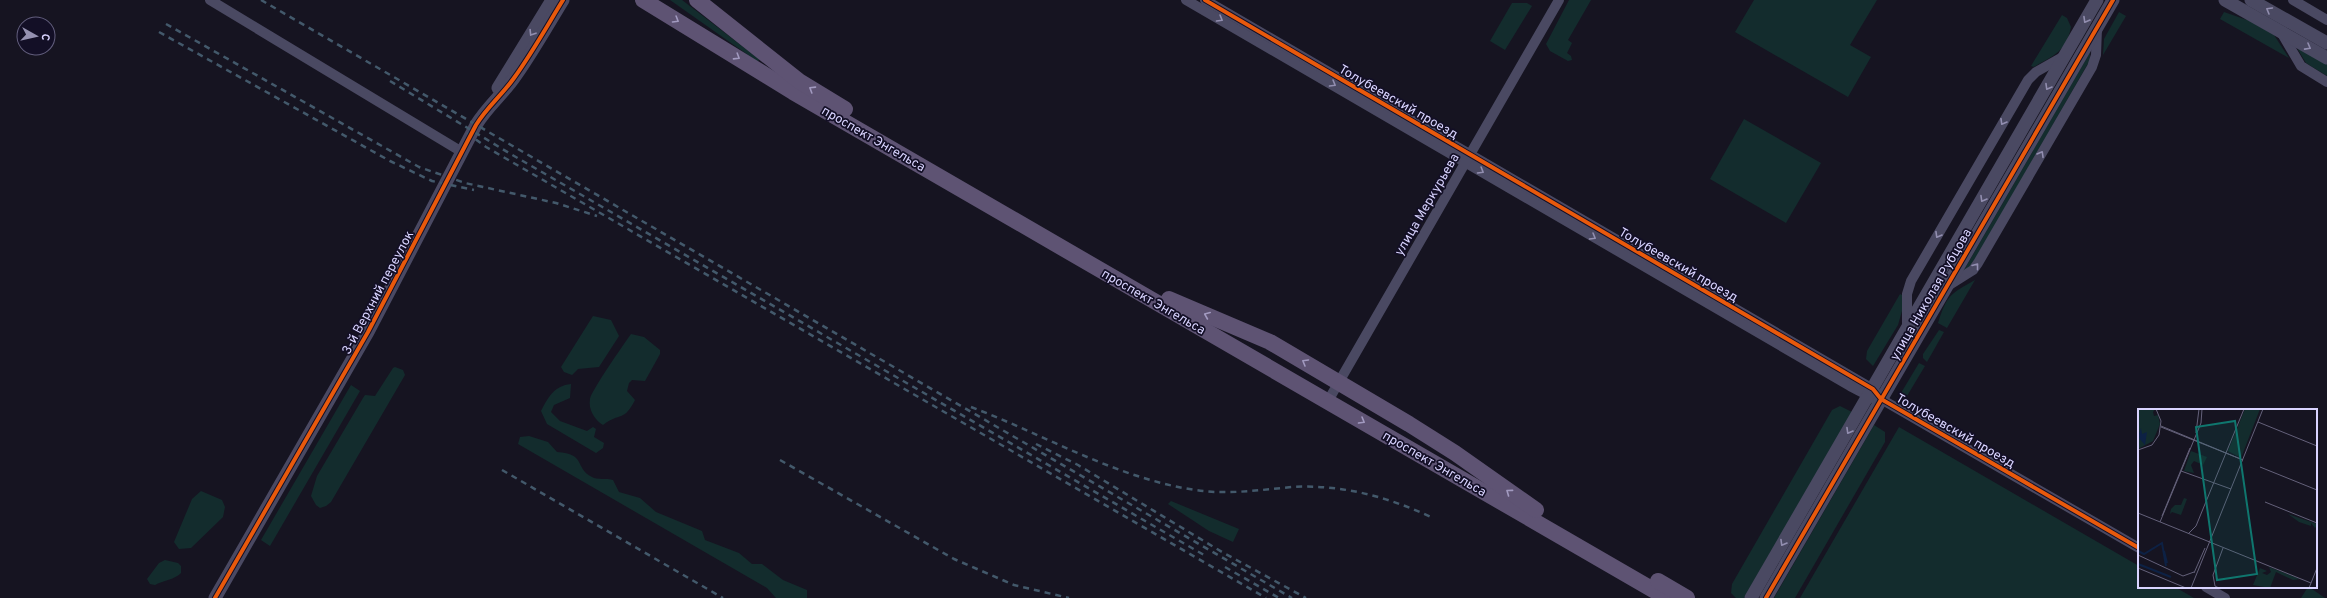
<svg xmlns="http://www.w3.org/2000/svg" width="2327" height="598" font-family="Overpass,sans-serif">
<rect width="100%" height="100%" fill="#161421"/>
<g fill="#132c2d">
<path d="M670,0H682L759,59L758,62Z"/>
<path d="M1569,0H1591L1568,40L1572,43L1567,53L1571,56L1572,60L1568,61L1550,51L1546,44Z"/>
<path d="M1754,0H1877L1850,45L1871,57L1848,97L1735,32Z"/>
<path d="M1512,3H1527L1532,6L1505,50L1490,41Z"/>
<path d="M2119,12L2126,16L2103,55L2104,39Z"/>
<path d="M2224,12L2250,21L2274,35L2289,58L2220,19Z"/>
<path d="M2062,15L2067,18L2071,27C2066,52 2054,55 2034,67L2031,66Z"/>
<path d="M2297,48L2327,64V76L2306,63Z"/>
<path d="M2090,52V60L1971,267L1964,270Z"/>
<path d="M1744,119L1821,163L1786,223L1710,179Z"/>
<path d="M1975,280L1947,328L1938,323C1947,295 1950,294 1975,280Z"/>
<path d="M1900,294L1902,295V311L1898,325L1873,366L1866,359L1867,351Z"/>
<path d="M593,316L611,320L619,336L599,367L578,369L572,375L564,372L561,367Z"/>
<path d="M1939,330L1944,332L1927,362L1923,358V354Z"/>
<path d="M631,334L644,337L660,350V354L645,381L632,380L629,383L627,391L635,400C624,422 620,412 603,425C595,420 588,410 590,399C591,391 624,344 631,334Z"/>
<path d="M1919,363L1925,366L1907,396H1903L1901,393Z"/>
<path d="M395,367L403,370L405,375L331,502L326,506L320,508L316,505L311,496L317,476L363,398L365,395L375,396L393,368Z"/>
<path d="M571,384L570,398L554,405L551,412L560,421L587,431L593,427L596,429L594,437L604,443L603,448L596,453L547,424L541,411C549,396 554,386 571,384Z"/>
<path d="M351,385L360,391L270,546L261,540Z"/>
<path d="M1840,406L1852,412L1744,598H1736L1731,593L1732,584L1832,410Z"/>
<path d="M1874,425L1885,432V442L1795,598H1774Z"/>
<path d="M1899,427L2139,566V587H2175L2194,598H1800Z"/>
<path d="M529,436L548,442L557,452C587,454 574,468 592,477C597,480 607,478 613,480L619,492L640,498L656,512L702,531L705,540L739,553L752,564H762L783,580L807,590V598H776L767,588L518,444L520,437Z"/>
<path d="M201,491L222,500L225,507L223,517L191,548L179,549L174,542L192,499Z"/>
<path d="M1171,501L1239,529L1233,542L1209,531L1168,504Z"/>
<path d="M165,560L178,563L181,566V573C176,579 162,581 155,585L150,584L147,579L159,563Z"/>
<path d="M2308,587H2309L2325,598H2301Z"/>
</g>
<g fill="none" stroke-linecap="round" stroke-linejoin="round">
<g stroke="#4a4962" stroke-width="10">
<path d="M210,0L462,152"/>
<path d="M1186,0L1850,386L1873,398"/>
<path d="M1205,0L1873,389L1881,399L2139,548"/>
<path d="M2293,0L2327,20"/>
<path d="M2281,32L2301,66L2327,82"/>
<path d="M1946,287L1973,270L1978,263L2092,67L2096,55L2097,28"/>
<path d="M1907,328V294L1911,281L2028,80L2036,72L2066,55"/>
<path d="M1328,401L1559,0"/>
<path d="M2206,587L2225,598"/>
</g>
<g stroke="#4a4962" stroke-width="13">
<path d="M2225,0L2327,58"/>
<path d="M2251,0L2327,43"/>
<path d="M498,88L552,0"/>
<path d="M215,598L368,332L476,125C487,107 502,95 514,78C532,53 547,26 563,0"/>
<path d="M1751,598L2097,0"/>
<path d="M1766,598L2113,0"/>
</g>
<g stroke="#5e5373" stroke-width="16">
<path d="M643,0L793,92L1667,598"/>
<path d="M697,0L799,81L845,109"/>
<path d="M1169,299L1270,342L1409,424L1455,453L1536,510"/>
<path d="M1658,581L1687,598"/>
</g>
<g stroke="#43596b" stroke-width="2.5" stroke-dasharray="6 5" stroke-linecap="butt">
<path d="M261,0L1292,598"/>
<path d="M166,24L419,167L465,183L556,203L597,216"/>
<path d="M159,32L390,161L432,181L474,190"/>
<path d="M390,81L509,153L1204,555"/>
<path d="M467,133L486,147L1266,598"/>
<path d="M971,407C1045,435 1116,478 1195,490C1228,495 1259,490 1292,487C1341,484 1389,497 1433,518"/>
<path d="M1036,444L1078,465L1222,552L1306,598"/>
<path d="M780,460L954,559L1014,585L1069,598"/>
<path d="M502,470L723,598"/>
<path d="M1225,567L1279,598"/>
</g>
<g stroke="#130f26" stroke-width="6">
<g id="cycleway">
<path d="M1205,0L1873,389L1881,399L2139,548"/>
<path d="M215,598L368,332L476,125C487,107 502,95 514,78C532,53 547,26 563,0"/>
<path d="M1766,598L2113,0"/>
</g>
</g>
<use href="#cycleway" stroke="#e8590c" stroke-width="4"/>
</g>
<defs><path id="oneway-chevron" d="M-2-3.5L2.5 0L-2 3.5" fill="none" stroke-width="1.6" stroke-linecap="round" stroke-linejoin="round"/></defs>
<g stroke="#928eb0">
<use href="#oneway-chevron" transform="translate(2269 10) rotate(-150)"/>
<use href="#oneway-chevron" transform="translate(1220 19) rotate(30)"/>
<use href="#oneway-chevron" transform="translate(2086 20) rotate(120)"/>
<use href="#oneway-chevron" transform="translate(532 33) rotate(122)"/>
<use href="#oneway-chevron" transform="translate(2308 47) rotate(29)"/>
<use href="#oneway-chevron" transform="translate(1333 84) rotate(30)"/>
<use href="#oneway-chevron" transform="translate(2048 87) rotate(120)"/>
<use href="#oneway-chevron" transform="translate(2003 122) rotate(120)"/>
<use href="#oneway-chevron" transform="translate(2041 154) rotate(-60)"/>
<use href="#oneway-chevron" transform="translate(1481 171) rotate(31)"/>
<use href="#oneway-chevron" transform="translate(1983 199) rotate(120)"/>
<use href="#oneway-chevron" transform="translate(1938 235) rotate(120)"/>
<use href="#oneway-chevron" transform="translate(1593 237) rotate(30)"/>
<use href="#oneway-chevron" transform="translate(1976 266) rotate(-52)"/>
<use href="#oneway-chevron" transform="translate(1849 431) rotate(120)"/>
<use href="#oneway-chevron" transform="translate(1783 543) rotate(120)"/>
</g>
<g stroke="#a29ac0">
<use href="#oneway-chevron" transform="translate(676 20) rotate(31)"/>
<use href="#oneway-chevron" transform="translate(737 57) rotate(32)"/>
<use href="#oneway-chevron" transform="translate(812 89) rotate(-148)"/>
<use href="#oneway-chevron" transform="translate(1207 315) rotate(-157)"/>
<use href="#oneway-chevron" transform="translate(1305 362) rotate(-150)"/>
<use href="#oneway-chevron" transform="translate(1362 421) rotate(30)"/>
<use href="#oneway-chevron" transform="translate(1509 492) rotate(-144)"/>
</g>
<g text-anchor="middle" stroke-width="3.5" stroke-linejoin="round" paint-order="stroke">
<g font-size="13" fill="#d9d4ff" stroke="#130f26">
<text transform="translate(1399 101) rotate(30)" y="5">Толубеевский проезд</text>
<text transform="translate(874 138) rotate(30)" y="5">проспект Энгельса</text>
<text transform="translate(1426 204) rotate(-60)" y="5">улица Меркурьева</text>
<text transform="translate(1679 264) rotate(30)" y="5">Толубеевский проезд</text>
<text transform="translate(377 292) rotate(-62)" y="5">3-й Верхний переулок</text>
<text transform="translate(1930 294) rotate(-60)" y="5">улица Николая Рубцова</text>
<text transform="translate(1154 301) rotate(30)" y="5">проспект Энгельса</text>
<text transform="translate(1956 430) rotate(30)" y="5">Толубеевский проезд</text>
<text transform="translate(1435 463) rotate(30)" y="5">проспект Энгельса</text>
</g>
</g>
<g transform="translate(2138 409)">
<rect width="179" height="179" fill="#161421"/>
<path d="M0,0H17L15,3L16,7L20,6L22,15L15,32L0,40ZM107,0H122L103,49L90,42ZM56,33L53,42L69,48L65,56L56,52L53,56L56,64L46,62ZM46,89L49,90L43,106L34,103L32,105L33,100L37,96H43ZM150,105L179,115V117L177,119L173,114V117L161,113ZM131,158L162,170L155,171L138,163L132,179L115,176L122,159L129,162L124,164L129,166L133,163Z" fill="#132c2d"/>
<path d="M3,19L4,25L9,23L7,36L0,28Z" fill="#0d2144"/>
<path fill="none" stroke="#0d2144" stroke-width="2" d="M0,142L6,145L24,134L28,157M26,142L29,154M0,155L33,168"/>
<path fill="none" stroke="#64617a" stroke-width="1" d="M120,13L179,37M23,18L105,51L23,17M58,24L61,0M0,41L14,36L21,26L23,12L18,0M122,58L179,81M43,62L93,80M127,93L179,114M0,104L173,174M24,107L52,39M22,113L63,14L64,0M50,125L58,117L106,0M0,146L45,167L56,163M0,159L48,179M56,164L67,139M53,179L125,0M81,179L77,177L75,166L85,139M171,179L179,159"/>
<path fill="#0f766e" fill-opacity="0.15" stroke="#0f766e" stroke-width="2" d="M97,12L119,165L79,171L58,18Z"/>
<rect width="179" height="179" fill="none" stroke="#d9d4ff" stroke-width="2"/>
</g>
<g transform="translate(36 36) rotate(98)"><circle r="19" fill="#130f26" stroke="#625e7d"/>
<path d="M0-3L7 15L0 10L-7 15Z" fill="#9591b1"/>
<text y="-6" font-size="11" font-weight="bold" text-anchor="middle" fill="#d9d4ff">С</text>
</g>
</svg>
